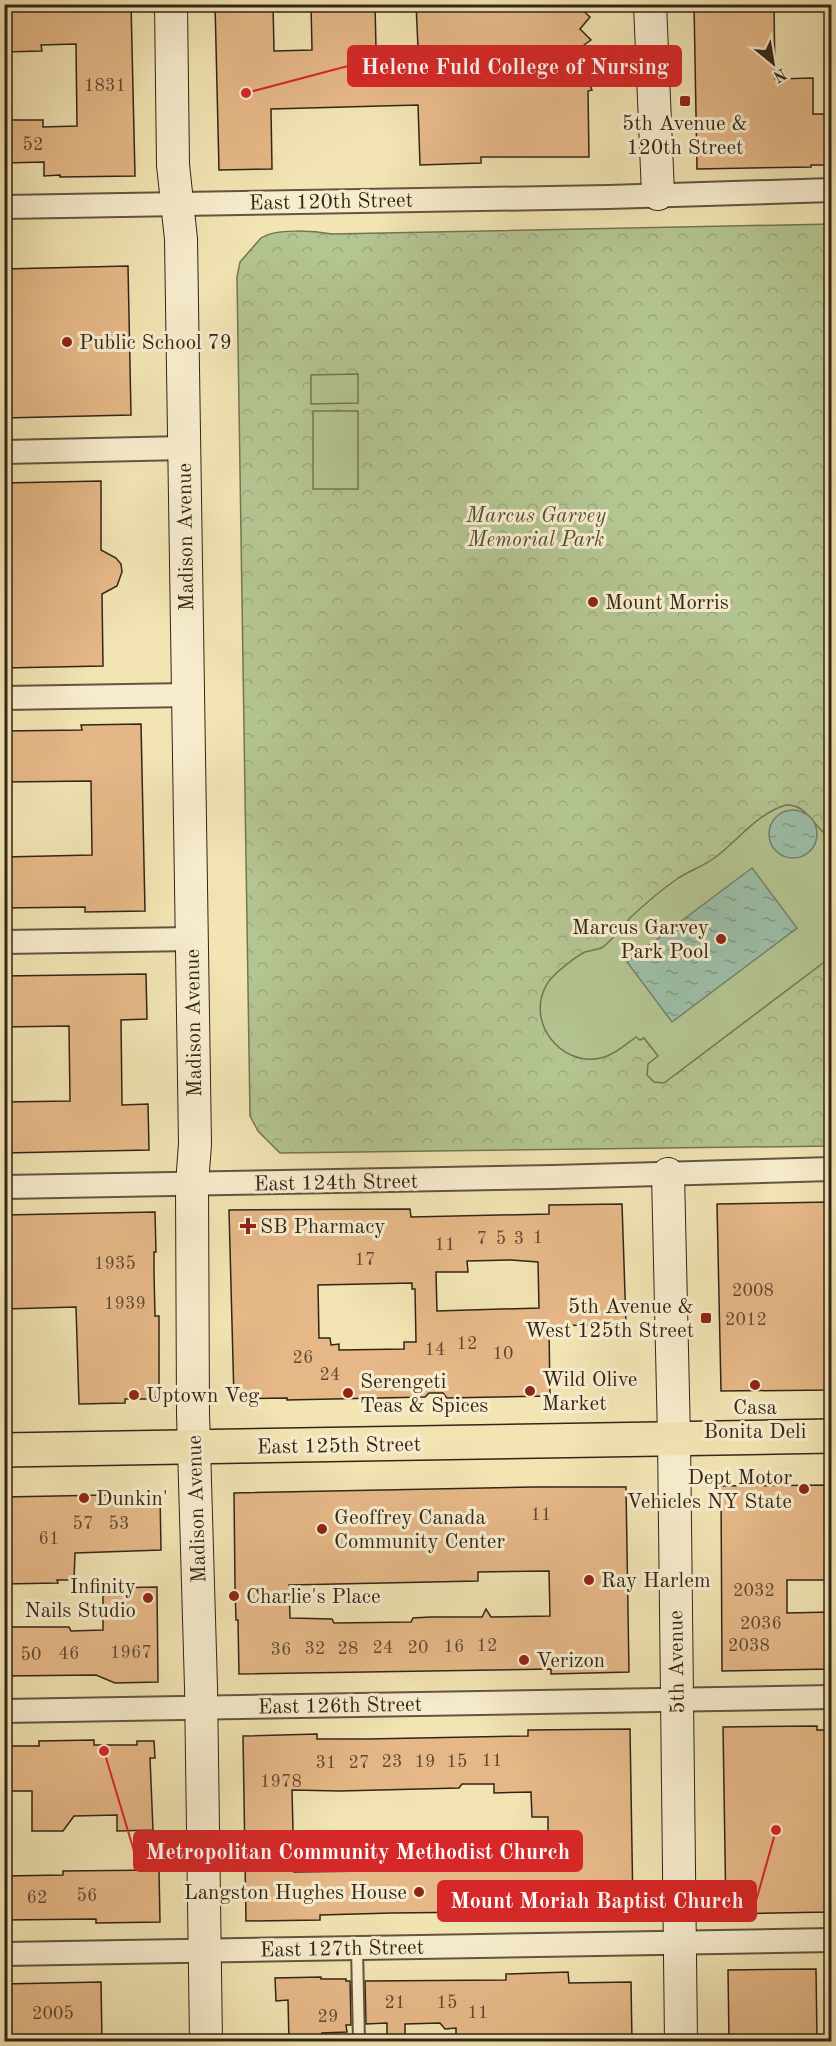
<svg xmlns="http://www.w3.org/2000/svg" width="836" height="2046" font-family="'Old Standard TT',serif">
<defs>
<pattern id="park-crowns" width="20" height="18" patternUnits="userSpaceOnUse" patternTransform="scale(1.5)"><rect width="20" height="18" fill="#b4c591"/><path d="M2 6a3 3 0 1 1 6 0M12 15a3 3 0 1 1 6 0" fill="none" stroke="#9ba97c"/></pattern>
<pattern id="water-ripples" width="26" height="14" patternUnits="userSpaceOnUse" patternTransform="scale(1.5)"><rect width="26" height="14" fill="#9cbfa8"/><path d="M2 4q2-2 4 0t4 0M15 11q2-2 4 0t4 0" fill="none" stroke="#809b88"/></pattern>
</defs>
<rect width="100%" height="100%" fill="#f2e4b3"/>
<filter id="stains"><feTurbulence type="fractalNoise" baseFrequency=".00333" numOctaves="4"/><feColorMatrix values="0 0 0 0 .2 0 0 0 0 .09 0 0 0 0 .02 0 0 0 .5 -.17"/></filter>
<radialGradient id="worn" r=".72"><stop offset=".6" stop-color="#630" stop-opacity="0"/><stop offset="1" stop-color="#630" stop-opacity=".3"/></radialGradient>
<path fill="url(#park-crowns)" stroke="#747554" stroke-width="1.5" d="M831,224V1146L280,1153L258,1131L250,1116L237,277L240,262L261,238C276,228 315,231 332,234Z"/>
<g fill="#b4c591" stroke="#747554" stroke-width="1.5">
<path d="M358,374V403L311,404V375Z"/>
<rect x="313" y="411" width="45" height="78"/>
<path d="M786,805C808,804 813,828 831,838V957L664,1083L654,1082L647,1075L648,1064L658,1056L644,1038L640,1040L636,1037C625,1045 614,1055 601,1058C560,1067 525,1021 547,984C552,975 576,956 585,952C591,950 598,950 603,947C613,939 622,927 631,917C645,904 661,890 677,879C690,870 705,866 717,856C739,839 758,813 786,805Z"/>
</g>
<g fill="url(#water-ripples)" stroke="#72816e" stroke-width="1.5">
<circle cx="793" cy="834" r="24"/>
<path d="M752,868L797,928L672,1022L627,962Z"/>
</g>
<g fill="#e6b888" stroke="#332518" stroke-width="1.5" fill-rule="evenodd">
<path d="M41,4H131L135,176L60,177V175L44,176V162L4,163V120H43V127L77,126L76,44L41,45L42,51L4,52V9H41Z"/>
<path d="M215,4H273L274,51L312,50L311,4H375L376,48L418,47L416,4H576L590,17L580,29L591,40L580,48L591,65L583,69L592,90L588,91L589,157H481V163L420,165L418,105L271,109L272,169L219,170Z"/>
<path d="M694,4H774L775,79L813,78V114H831V165H811V167L697,169Z"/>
<path d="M128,266L131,415L4,418V269Z"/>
<path d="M101,481V550L116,558L121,564L122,572L117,586L102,594L103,666L4,668V483Z"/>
<path d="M141,724L145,911L85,912V907L4,908V857L92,855L91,781L4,782V731L82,730L81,725Z"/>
<path d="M146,974L147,1019L121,1020L122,1105L148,1104L149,1150L4,1153V1102L70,1101L69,1026L4,1027V976Z"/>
<path d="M831,1202V1390L721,1391L717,1204Z"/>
<path d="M622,1204L626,1324L549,1326L550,1396L447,1398L443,1393H429L425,1397L287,1400V1398L234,1399L229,1210L410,1209L411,1217L549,1214V1205ZM511,1260L538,1262L539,1308L437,1311L436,1272H468L467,1261ZM412,1283V1289H415L416,1342H404V1349L339,1350V1344L331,1345L330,1338H319L318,1285Z"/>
<path d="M155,1212L156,1252H154V1273L155,1316H159V1393L155,1399H125V1403L79,1404L76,1307L4,1309V1215Z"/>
<path d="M831,1485V1580H787V1613L831,1612V1669L722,1671L721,1486Z"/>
<path d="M533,1487H626L629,1672L551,1674V1669L239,1674L238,1620H236L235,1585L234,1493ZM549,1571L550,1616L491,1617L486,1609L482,1617H430L413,1618L411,1622L334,1623L332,1619L290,1618L289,1585L478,1581V1572Z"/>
<path d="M160,1494L161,1550L75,1553L74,1580H57L58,1583L4,1584V1497Z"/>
<path d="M157,1587L158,1682L115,1683L96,1675L4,1676V1633L8,1627H69L71,1631L103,1630V1591L108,1590V1588Z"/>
<path d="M817,1726V1730H831V1783H827L828,1859H831V1902H829V1912L726,1914L723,1727Z"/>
<path d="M630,1729L633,1909L629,1915L550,1917L541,1905L529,1916L520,1909L509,1916L502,1911L490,1917L484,1912L392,1913L320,1915V1920L246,1921L243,1736L317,1734V1739H367L528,1736V1730ZM462,1784H494V1793L531,1792L532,1817H548V1868L464,1870V1856H447V1870L294,1872L292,1790L340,1791L459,1788Z"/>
<path d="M94,1740V1745H137V1741H154L155,1758H150L153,1830L117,1831V1815L74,1816L63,1831H32V1791H4V1746H39V1741Z"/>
<path d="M159,1870L160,1922L96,1923V1919L4,1920V1876L63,1875V1871Z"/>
<path d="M816,1969L817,2039H792V2042H729L728,1970Z"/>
<path d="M568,1972L569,1983L631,1982L632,2042H494V2035L456,2036V2028L445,2029L440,2023L405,2024V2040L387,2041V2023L366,2024L365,1981L506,1980V1974Z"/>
<path d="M321,1977V1979H346V1981H350L351,2025H346L347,2032L322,2033V2042H289L288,2000L276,2001L275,1978Z"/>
<path d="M101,1982L102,2042H4V1984Z"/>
</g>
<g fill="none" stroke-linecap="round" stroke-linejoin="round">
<g stroke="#63553f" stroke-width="14">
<path id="lane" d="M357,1948L359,2042"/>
</g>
<g stroke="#63553f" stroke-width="26">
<g id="street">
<path d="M4,207L608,197L832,190"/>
<path d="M4,452L184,448"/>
<path d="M4,698L188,695"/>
<path d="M4,942L192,939"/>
<path d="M4,1187L553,1177L832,1169"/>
<path d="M4,1711L832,1697"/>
<path d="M4,1954L832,1940"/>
</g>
</g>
<g stroke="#332518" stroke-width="34">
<g id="secondary">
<path d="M171,4L173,165L181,239L195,1144L192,1184L193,1413L201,1687L206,2042"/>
<path d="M650,4L658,194"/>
<path d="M668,1174L674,1438L681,2042"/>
</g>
</g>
<g stroke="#332518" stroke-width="36">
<path id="primary" d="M4,1450L832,1436"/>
</g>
<use href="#lane" stroke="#f7edce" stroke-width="10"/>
<use href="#street" stroke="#f7edce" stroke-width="22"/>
<use href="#secondary" stroke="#f7edce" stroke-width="32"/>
<use href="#primary" stroke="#f2e4b3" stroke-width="33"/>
</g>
<g fill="#8f2418" stroke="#f7edce" stroke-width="2">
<rect x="679" y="95" width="12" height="12" rx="3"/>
<circle cx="67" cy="342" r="6"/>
<circle cx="593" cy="602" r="6"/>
<circle cx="721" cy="939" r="6"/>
<path d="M245 1217h6v6h6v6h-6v6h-6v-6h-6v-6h6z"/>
<rect x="700" y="1312" width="12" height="12" rx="3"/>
<circle cx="755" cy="1385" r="6"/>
<circle cx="530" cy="1391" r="6"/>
<circle cx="348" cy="1393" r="6"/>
<circle cx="134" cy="1395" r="6"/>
<circle cx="804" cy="1489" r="6"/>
<circle cx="84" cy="1498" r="6"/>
<circle cx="322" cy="1529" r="6"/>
<circle cx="589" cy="1580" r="6"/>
<circle cx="234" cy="1596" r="6"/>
<circle cx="148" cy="1598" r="6"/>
<circle cx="524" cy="1660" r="6"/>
<circle cx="419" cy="1892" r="6"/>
</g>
<g text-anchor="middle" stroke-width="6" stroke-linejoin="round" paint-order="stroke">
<g font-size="18" fill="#604a34">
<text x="105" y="91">1831</text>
<text x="33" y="150">52</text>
<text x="538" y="1243">1</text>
<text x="482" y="1244">7</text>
<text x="501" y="1244">5</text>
<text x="519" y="1244">3</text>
<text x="445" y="1250">11</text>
<text x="365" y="1265">17</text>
<text x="115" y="1269">1935</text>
<text x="753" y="1296">2008</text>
<text x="125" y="1309">1939</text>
<text x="746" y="1325">2012</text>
<text x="467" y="1349">12</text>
<text x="435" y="1355">14</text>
<text x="503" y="1359">10</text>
<text x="303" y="1363">26</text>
<text x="330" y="1380">24</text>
<text x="541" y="1520">11</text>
<text x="83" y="1529">57</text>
<text x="119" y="1529">53</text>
<text x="49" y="1544">61</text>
<text x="754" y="1596">2032</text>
<text x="761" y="1629">2036</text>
<text x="487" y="1651">12</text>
<text x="749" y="1651">2038</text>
<text x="454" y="1652">16</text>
<text x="383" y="1653">24</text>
<text x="418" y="1653">20</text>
<text x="315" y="1654">32</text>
<text x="348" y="1654">28</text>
<text x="281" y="1655">36</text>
<text x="131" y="1658">1967</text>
<text x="69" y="1659">46</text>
<text x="31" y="1660">50</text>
<text x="492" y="1766">11</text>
<text x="392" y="1767">23</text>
<text x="425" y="1767">19</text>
<text x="457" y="1767">15</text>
<text x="326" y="1768">31</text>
<text x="359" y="1768">27</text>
<text x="281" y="1787">1978</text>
<text x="87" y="1901">56</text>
<text x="37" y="1903">62</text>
<text x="395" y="2008">21</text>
<text x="447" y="2008">15</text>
<text x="478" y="2018">11</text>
<text x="53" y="2019">2005</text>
<text x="328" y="2022">29</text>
</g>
<g font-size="21" fill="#332518" stroke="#f7edce" text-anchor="start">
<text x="685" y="130" text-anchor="middle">5th Avenue &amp;<tspan x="685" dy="24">120th Street</tspan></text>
<text x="79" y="349">Public School 79</text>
<text x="605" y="609">Mount Morris</text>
<text x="709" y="934" text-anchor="end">Marcus Garvey<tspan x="709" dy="24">Park Pool</tspan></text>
<text x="260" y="1233">SB Pharmacy</text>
<text x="694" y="1313" text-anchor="end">5th Avenue &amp;<tspan x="694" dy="24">West 125th Street</tspan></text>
<text x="542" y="1386">Wild Olive<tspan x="542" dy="24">Market</tspan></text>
<text x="360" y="1388">Serengeti<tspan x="360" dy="24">Teas &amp; Spices</tspan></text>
<text x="146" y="1402">Uptown Veg</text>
<text x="755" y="1414" text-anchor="middle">Casa<tspan x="755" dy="24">Bonita Deli</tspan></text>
<text x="792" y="1484" text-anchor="end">Dept Motor<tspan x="792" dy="24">Vehicles NY State</tspan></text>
<text x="96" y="1505">Dunkin'</text>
<text x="334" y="1524">Geoffrey Canada<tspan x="334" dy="24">Community Center</tspan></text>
<text x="601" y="1587">Ray Harlem</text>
<text x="136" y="1593" text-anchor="end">Infinity<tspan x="136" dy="24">Nails Studio</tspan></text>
<text x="246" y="1603">Charlie's Place</text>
<text x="536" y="1667">Verizon</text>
<text x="407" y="1899" text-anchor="end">Langston Hughes House</text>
</g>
<g font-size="21" fill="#332518" stroke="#f7edce">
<text transform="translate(331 201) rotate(-1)" y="7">East 120th Street</text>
<text transform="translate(185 537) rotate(-91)" y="7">Madison Avenue</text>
<text transform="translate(193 1023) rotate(-91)" y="7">Madison Avenue</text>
<text transform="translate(336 1182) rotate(-1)" y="7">East 124th Street</text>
<text transform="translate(339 1445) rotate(-1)" y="7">East 125th Street</text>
<text transform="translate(196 1509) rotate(-92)" y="7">Madison Avenue</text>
<text transform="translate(676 1662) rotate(-91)" y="7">5th Avenue</text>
<text transform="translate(340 1705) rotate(-1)" y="7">East 126th Street</text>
<text transform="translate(342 1948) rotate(-1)" y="7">East 127th Street</text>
</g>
<g font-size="21" font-style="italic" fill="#534d36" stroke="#f7edce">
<text x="536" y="522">Marcus Garvey<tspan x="536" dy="24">Memorial Park</tspan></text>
</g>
</g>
<path fill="none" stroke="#d62828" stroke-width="2" d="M246 93L348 66M104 1751L134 1851M776 1830L756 1901"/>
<g fill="#d62828" stroke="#f7edce" stroke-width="2">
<circle cx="246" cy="93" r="6"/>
<circle cx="104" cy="1751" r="6"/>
<circle cx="776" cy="1830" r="6"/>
</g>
<g fill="#d62828" stroke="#d62828" stroke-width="2">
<rect x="348" y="46" width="333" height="40" rx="6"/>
<rect x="134" y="1831" width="448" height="40" rx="6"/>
<rect x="438" y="1881" width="318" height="40" rx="6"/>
</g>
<g font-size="22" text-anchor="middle" font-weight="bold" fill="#fff">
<text x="515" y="74">Helene Fuld College of Nursing</text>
<text x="358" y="1859">Metropolitan Community Methodist Church</text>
<text x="597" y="1908">Mount Moriah Baptist Church</text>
</g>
<rect width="836" height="2046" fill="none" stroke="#f2e4b3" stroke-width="24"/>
<rect x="6" y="6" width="824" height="2034" fill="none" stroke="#332518" stroke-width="3"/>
<rect x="12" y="12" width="812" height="2022" fill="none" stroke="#332518" stroke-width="1.5"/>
<g transform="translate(773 63) rotate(150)" stroke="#f7edce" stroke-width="4.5" paint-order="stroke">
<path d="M0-4.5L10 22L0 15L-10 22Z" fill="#332518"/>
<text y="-9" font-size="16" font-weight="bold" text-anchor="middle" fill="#332518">N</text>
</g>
<rect width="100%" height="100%" filter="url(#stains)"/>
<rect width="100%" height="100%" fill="url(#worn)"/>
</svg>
